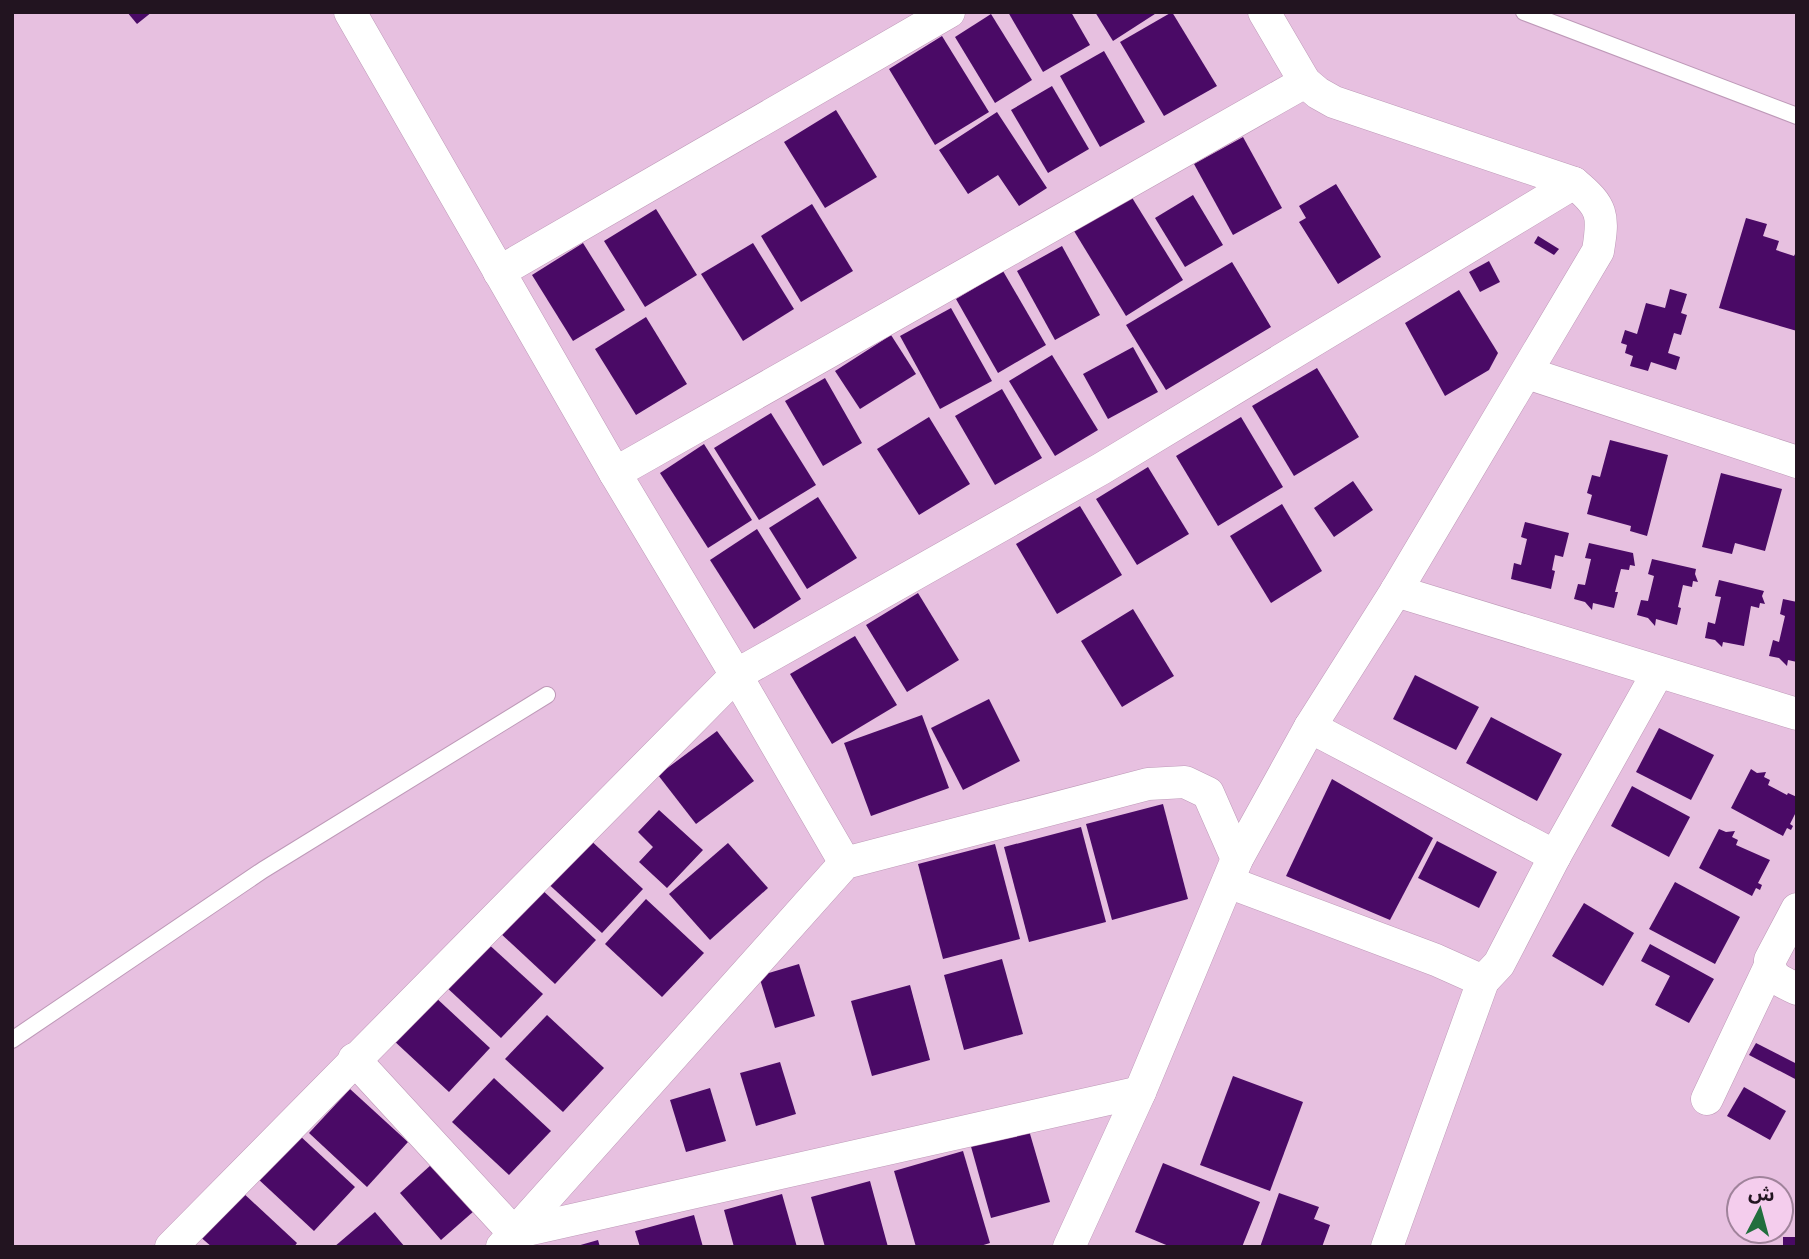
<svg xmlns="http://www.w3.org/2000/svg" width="1809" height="1259" font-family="'Roboto Serif','Noto Sans Arabic',serif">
<rect width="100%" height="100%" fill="#e7c0e0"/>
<g fill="#4a0a66">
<path d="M127,12H152L137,24Z"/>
<path d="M1008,12H1071L1090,45L1043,72Z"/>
<path d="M1095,12H1158L1113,41Z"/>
<path d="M1172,12L1217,86L1164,116L1120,42Z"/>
<path d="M991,14L1032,80L995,103L955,37Z"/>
<path d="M942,36L989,112L935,145L889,69Z"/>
<path d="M1104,51L1145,122L1100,147L1060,76Z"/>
<path d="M1052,86L1089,149L1048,173L1011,110Z"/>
<path d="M836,110L877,177L825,208L784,142Z"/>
<path d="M997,112L1047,188L1019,206L998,175L968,194L939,150Z"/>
<path d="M1243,137L1282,208L1233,235L1194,164Z"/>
<path d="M1336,184L1381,257L1338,284L1299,222L1306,218L1299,206Z"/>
<path d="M1193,195L1223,245L1185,267L1155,218Z"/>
<path d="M1131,196L1183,280L1126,316L1074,231Z"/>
<path d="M812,204L853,271L801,302L761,236Z"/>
<path d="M656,209L697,275L645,307L604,241Z"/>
<path d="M1746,218L1767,224L1763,236L1779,241L1776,250L1794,256L1797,250V331L1719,308Z"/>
<path d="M1538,236L1559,249L1554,255L1534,243Z"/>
<path d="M583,243L625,310L573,341L532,275Z"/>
<path d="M753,243L794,309L743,341L701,274Z"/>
<path d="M1062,246L1100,315L1055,340L1017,271Z"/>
<path d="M1489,261L1500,282L1480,292L1469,272Z"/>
<path d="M1232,262L1271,327L1166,390L1126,325Z"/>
<path d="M1003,271L1046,345L998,373L956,299Z"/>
<path d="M1670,289L1687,294L1681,313L1687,315L1681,335L1674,333L1668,353L1680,357L1676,370L1651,362L1648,371L1630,366L1633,356L1625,353L1627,345L1621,343L1625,330L1637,334L1646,303L1665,308Z"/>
<path d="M1459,290L1498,353L1489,370L1445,396L1405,323Z"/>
<path d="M951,308L992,381L940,409L900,336Z"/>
<path d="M646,317L687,384L636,415L595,349Z"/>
<path d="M891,335L916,374L860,409L835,371Z"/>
<path d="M1133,347L1158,392L1108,419L1083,374Z"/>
<path d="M1052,355L1098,430L1055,456L1009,381Z"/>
<path d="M1317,368L1359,437L1294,476L1252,406Z"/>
<path d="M825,378L862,443L823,466L785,401Z"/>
<path d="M1002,389L1042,458L995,485L955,416Z"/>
<path d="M771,413L816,485L759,520L714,448Z"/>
<path d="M929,417L970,484L919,515L877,449Z"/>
<path d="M1241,417L1283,487L1218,526L1176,456Z"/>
<path d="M1610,440L1668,455L1647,536L1630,531L1631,526L1587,514L1592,495L1587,493L1592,475L1600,477Z"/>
<path d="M704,444L752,520L708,548L660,473Z"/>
<path d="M1148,467L1189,534L1137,565L1096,499Z"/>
<path d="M1721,473L1782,489L1765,551L1735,543L1732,554L1702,547Z"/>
<path d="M1353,481L1373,510L1334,537L1314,508Z"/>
<path d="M818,497L857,558L807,589L769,528Z"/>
<path d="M1282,504L1322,571L1271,603L1230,536Z"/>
<path d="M1080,506L1122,575L1057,614L1016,544Z"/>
<path d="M1525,522L1569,533L1563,557L1555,555L1552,570L1555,571L1551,589L1511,579L1514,563L1521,565L1527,539L1521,537Z"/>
<path d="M757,529L801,599L754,629L710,560Z"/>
<path d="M1589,543L1633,553L1635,566L1630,565L1629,570L1621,569L1615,592H1618L1614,608L1593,603L1592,610L1585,602L1574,599L1578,584L1585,585L1591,559L1585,558Z"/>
<path d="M1652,559L1696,569L1695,574L1698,582L1693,581L1692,587L1683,585L1678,607L1681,608L1677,625L1656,619L1655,626L1648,618L1637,615L1641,600L1648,601L1654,576L1648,574Z"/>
<path d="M1719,580L1764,591L1762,596L1765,604L1760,603L1759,608L1751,606L1744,646L1723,642L1722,647L1715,640L1705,638L1708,622L1715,624L1721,597L1715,596Z"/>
<path d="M918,593L959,660L907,692L866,625Z"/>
<path d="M1783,599L1797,602V662L1788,660L1787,666L1779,658L1769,656L1773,640L1779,642L1785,616L1780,614Z"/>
<path d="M1133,609L1174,676L1122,707L1081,641Z"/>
<path d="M855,636L897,705L832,744L790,674Z"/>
<path d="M1415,675L1479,707L1456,750L1393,719Z"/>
<path d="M989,699L1020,761L963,790L931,728Z"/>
<path d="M922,715L949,788L871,816L844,743Z"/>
<path d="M1491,717L1562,754L1537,801L1466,763Z"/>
<path d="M1659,728L1714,755L1691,800L1636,772Z"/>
<path d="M717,731L754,781L696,824L658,775Z"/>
<path d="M1751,769L1757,773L1766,772L1764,777L1770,780L1768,785L1787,795L1788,793L1797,797V810L1790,824L1793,826L1791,830L1787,828L1783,836L1731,808Z"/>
<path d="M1332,779L1433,838L1390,920L1286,876Z"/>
<path d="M1632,786L1690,817L1669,857L1611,826Z"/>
<path d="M1163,804L1188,899L1112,920L1086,824Z"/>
<path d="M659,810L703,850L667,888L639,862L653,847L638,832Z"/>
<path d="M1081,827L1106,922L1029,942L1004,847Z"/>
<path d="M1719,829L1726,832L1735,831L1732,837L1738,840L1736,845L1770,860L1758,883L1762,885L1760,890L1756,888L1752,896L1699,868Z"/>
<path d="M586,836L643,889L602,933L544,880Z"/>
<path d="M1437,841L1497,872L1479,908L1418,878Z"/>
<path d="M728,843L768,888L710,940L669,894Z"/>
<path d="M995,844L1020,939L943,959L918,864Z"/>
<path d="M1675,882L1740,917L1715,964L1649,929Z"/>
<path d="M539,887L596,940L555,984L498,931Z"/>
<path d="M646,899L704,953L662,997L605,944Z"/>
<path d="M1584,903L1634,933L1603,986L1552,956Z"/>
<path d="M485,941L543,994L501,1038L444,985Z"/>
<path d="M1650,944L1714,979L1689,1023L1655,1005L1670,976L1641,961Z"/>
<path d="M1002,959L1023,1034L964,1050L944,975Z"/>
<path d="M799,964L815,1016L775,1028L759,976Z"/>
<path d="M910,985L930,1060L872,1076L851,1001Z"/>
<path d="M433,995L490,1048L449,1092L392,1039Z"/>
<path d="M547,1015L604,1068L563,1112L505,1059Z"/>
<path d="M1756,1043L1797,1064V1080L1749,1055Z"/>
<path d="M780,1062L796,1114L756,1126L740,1073Z"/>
<path d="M1233,1076L1303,1102L1270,1191L1200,1165Z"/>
<path d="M494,1078L551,1131L509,1175L452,1122Z"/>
<path d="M1744,1087L1786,1111L1770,1140L1727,1116Z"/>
<path d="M710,1088L726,1141L686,1152L670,1100Z"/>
<path d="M350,1089L408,1142L367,1187L309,1133Z"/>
<path d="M1028,1127L1050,1202L991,1218L970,1143Z"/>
<path d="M298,1134L355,1187L314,1231L257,1178Z"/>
<path d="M963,1151L990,1243L977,1247H916L894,1171Z"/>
<path d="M1163,1163L1260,1202L1242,1247H1171L1135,1232Z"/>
<path d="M432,1164L474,1211L441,1240L400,1193Z"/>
<path d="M870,1181L888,1247H825L811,1197Z"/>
<path d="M240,1190L297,1243L294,1247H212L198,1235Z"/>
<path d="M1279,1193L1319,1207L1314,1219L1330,1225L1322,1247H1260Z"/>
<path d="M782,1194L797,1247H734L724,1210Z"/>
<path d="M375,1212L405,1247H334Z"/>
<path d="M694,1215L703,1247H640L635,1231Z"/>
<rect x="1783" y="1237" width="14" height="10"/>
<path d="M598,1240L600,1247H577V1246Z"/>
</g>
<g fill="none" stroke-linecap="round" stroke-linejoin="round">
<g stroke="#be99b8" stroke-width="18">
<g id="service">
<path d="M1524,12L1797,116"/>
<path d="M12,1040L263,870L547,695"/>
</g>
</g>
<g stroke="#be99b8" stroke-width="33">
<g id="minor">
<path d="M350,12L615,473"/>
<path d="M1305,82L615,473L736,675L1101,469L1574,183"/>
<path d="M499,272L949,12"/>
<path d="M1527,373L1797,462"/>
<path d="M1396,591L1797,714"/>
<path d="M1310,727L1555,856"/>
<path d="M1228,882L1436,960L1483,981L1499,964L1555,856L1658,672"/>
<path d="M1797,909L1770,960C1768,978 1783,982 1797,989"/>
<path d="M354,1059L514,1233"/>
<path d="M1707,1099L1769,968"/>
<path d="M514,1233L1140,1092"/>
<path d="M171,1247L736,675L845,863"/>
<path d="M502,1247L845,863L1148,784L1185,782L1208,793L1237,859"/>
<path d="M1069,1247L1140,1092L1237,859L1310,727L1396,591L1598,251C1604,215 1603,207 1574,183L1334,102L1318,93L1305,82L1264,12"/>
<path d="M1387,1247L1483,981"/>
</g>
</g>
<use href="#service" stroke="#fff" stroke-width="16"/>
<use href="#minor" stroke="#fff" stroke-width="32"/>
</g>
<rect width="1809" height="1259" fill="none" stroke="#221420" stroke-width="28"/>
<g transform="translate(1760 1210) rotate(6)"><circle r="33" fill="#f4cded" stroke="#a0839b" stroke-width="2"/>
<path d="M0-5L12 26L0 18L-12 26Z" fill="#216e3d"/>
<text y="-10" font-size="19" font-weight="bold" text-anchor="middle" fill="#221420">ش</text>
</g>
</svg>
